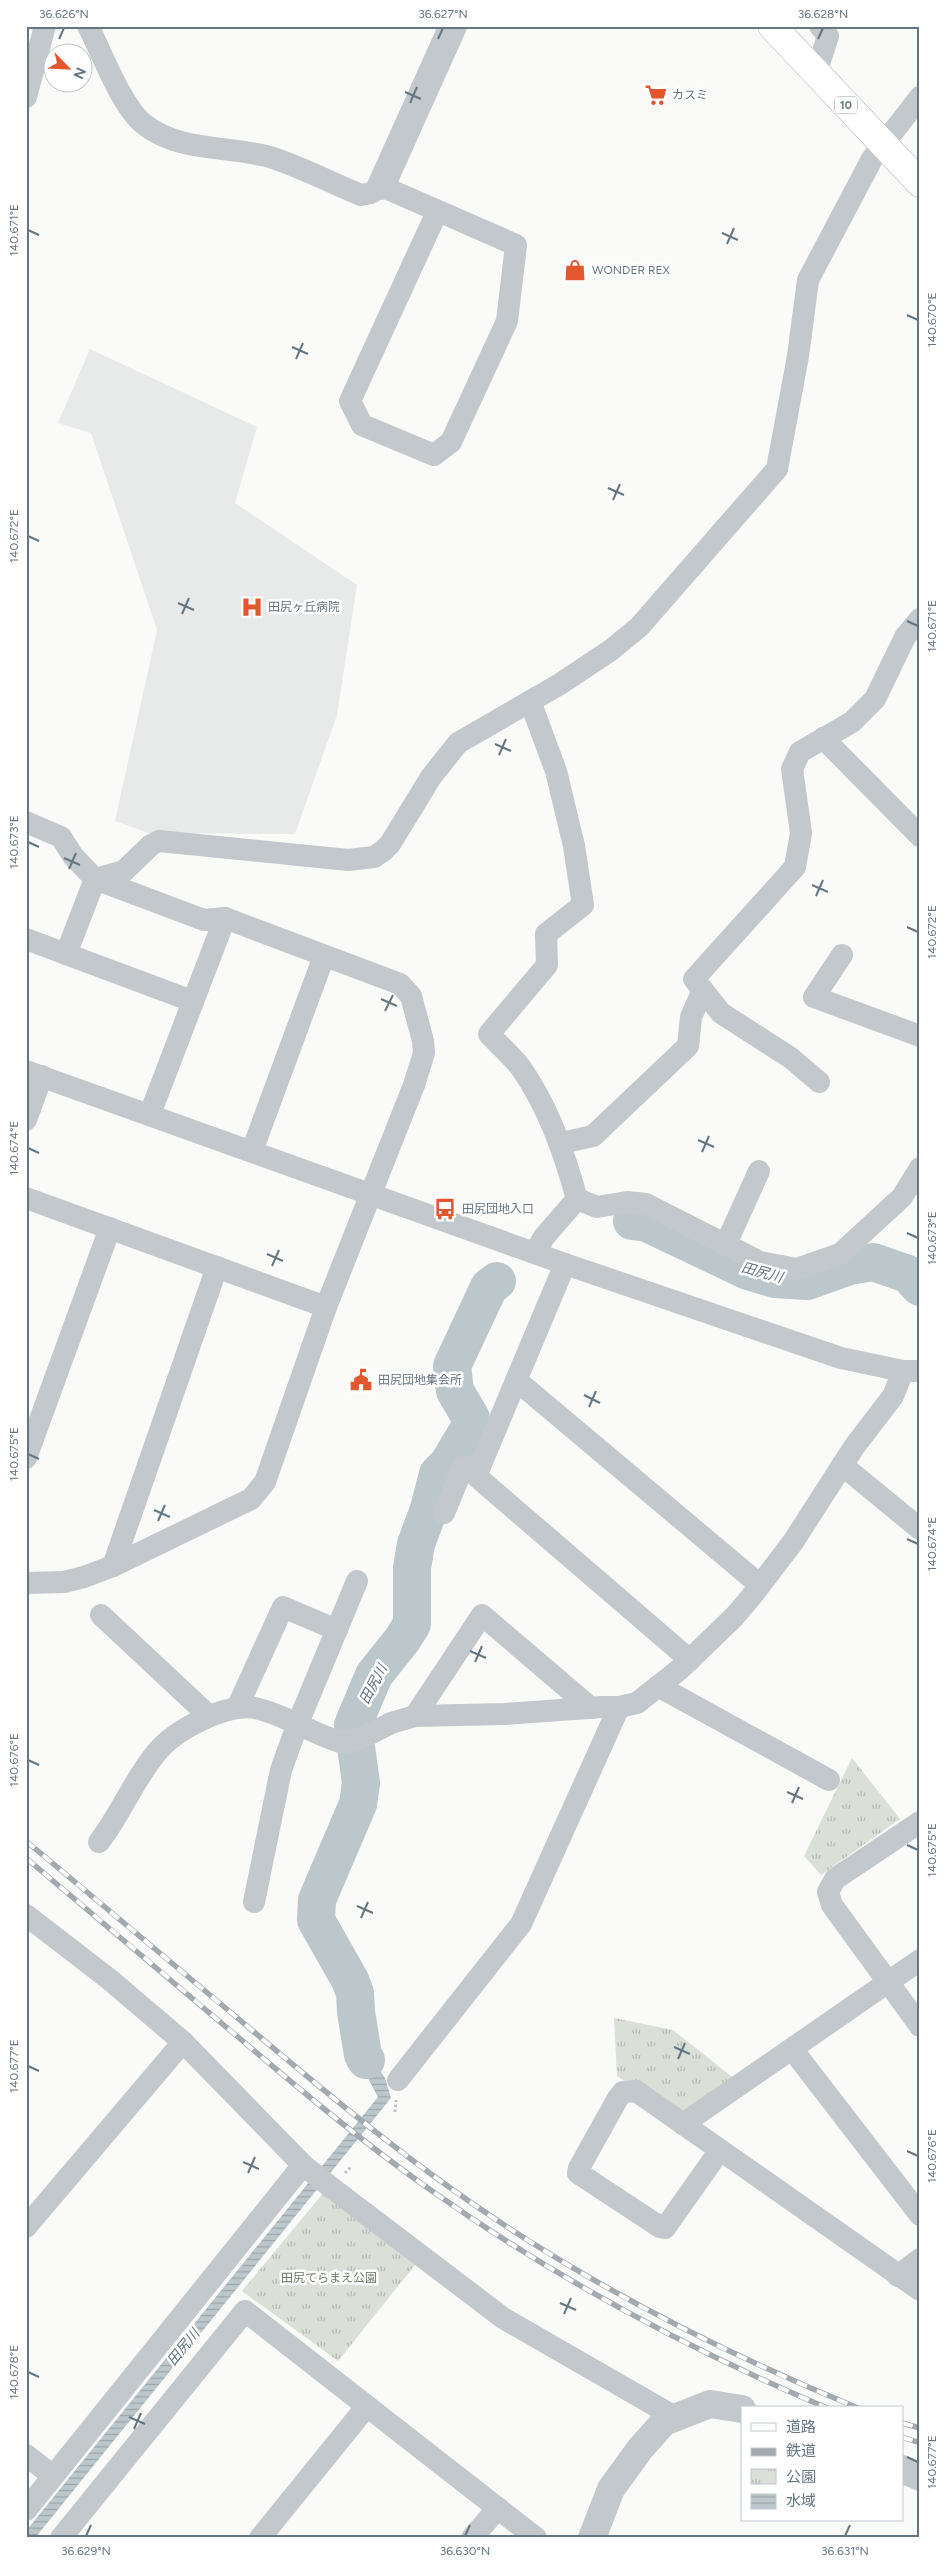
<svg xmlns="http://www.w3.org/2000/svg" width="946" height="2564" font-family="Figtree,'Noto Sans JP',sans-serif">
<defs>
<pattern id="park-tufts" width="24" height="20" patternUnits="userSpaceOnUse" patternTransform="scale(1.25)"><rect width="24" height="20" fill="#dadfd7"/><path d="M3 7l-1-3M5 7V3M7 7l1-3M15 17l-1-3M17 17v-4M19 17l1-3" fill="none" stroke="#b4b9b4"/></pattern>
<pattern id="water-rules" width="6" height="5" patternUnits="userSpaceOnUse" patternTransform="scale(1.25)"><rect width="6" height="5" fill="#bbc7cb"/><path d="M0 2.5h6" fill="none" stroke="#9ca6aa"/></pattern>
</defs>
<rect width="100%" height="100%" fill="#fafaf8"/>
<path fill="#e8e9e9" d="M90,349L257,427L235,503L357,585L337,715L295,834L148,833L115,821L157,630L91,433L58,423Z"/>
<g fill="url(#park-tufts)">
<path d="M852,1758L900,1819L821,1875L804,1856Z"/>
<path d="M614,2018L673,2030L736,2080L683,2120L617,2076Z"/>
<path d="M325,2191L415,2265L338,2361L242,2291Z"/>
</g>
<path fill="url(#water-rules)" d="M362,2010L369,2054L385,2078L391,2098L35,2538H26V2531L378,2097L356,2056L349,2012Z"/>
<g fill="none" stroke-linecap="round" stroke-linejoin="round">
<g stroke="#bbc7cb" stroke-width="38">
<path d="M632,1221L647,1223L748,1271L775,1279L807,1281L849,1266L873,1262L908,1274L920,1287"/>
<path d="M366,2060L363,2055L356,2012L355,1993L350,1980L316,1920L317,1900L358,1804L361,1783L353,1725L374,1675L402,1640L412,1624V1568L416,1544L429,1509L438,1474L448,1464L469,1429L471,1418L455,1391L452,1366L489,1287L497,1281"/>
</g>
<g stroke="#b5babe" stroke-width="29">
<path id="primary" d="M772,26L920,183"/>
</g>
<g stroke="#bbbfc2" stroke-width="3" stroke-dasharray="2.5 2.5" stroke-linecap="butt">
<path d="M395,2112L396,2100"/>
<path d="M345,2173L352,2166"/>
</g>
<g stroke="#c3c8cc" stroke-width="22">
<path d="M88,26C102,53 122,108 145,125C181,153 232,145 273,158C303,168 332,183 361,195L371,193L381,186L516,245L507,321L451,442L434,455L362,425L350,401L437,212"/>
<path d="M816,73L828,36L820,26"/>
<path d="M26,97L45,26"/>
<path d="M530,701L556,771L574,846L583,905L546,934L547,965L489,1034C499,1045 512,1056 521,1068C549,1108 564,1153 577,1199L597,1207L627,1202L646,1204L760,1262L797,1269L840,1254L902,1197L920,1168"/>
<path d="M823,738L920,836"/>
<path d="M26,822L61,837L73,856L95,879L204,920L225,918L400,984L411,996L423,1041L424,1053L414,1085L326,1307L265,1482L251,1499L113,1566L84,1577L64,1582L26,1583"/>
<path d="M26,939L192,1001"/>
<path d="M66,954L95,879L124,871L151,845L159,841L348,860L374,857L383,851L390,844L431,777L458,743L560,684L611,650L639,627L777,469L798,356L808,280L872,159L920,97"/>
<path d="M842,955L814,997L920,1036"/>
<path d="M26,1071L565,1264L841,1358L903,1371H920"/>
<path d="M819,1082L791,1058L721,1013L694,979L795,867L801,833L792,769L800,752L852,722L875,699L905,637L920,619"/>
<path d="M150,1114L225,918"/>
<path d="M26,1120L42,1076"/>
<path d="M561,1143L593,1136L688,1046L691,1017L703,990"/>
<path d="M252,1151L324,956"/>
<path d="M26,1198L326,1307"/>
<path d="M726,1244L759,1171"/>
<path d="M535,1253L544,1237L577,1199"/>
<path d="M565,1264L476,1476L690,1660"/>
<path d="M516,1380L760,1585"/>
<path d="M26,1458L110,1228"/>
<path d="M842,1465L920,1529"/>
<path d="M444,1513L463,1467L480,1465"/>
<path d="M113,1566L217,1267"/>
<path d="M101,1615L209,1716"/>
<path d="M658,1686L829,1780"/>
<path d="M237,1708L283,1607L337,1630"/>
<path d="M415,1716L482,1615L591,1708"/>
<path d="M920,1822L835,1879L828,1892L832,1905L920,2026"/>
<path d="M99,1842C121,1814 134,1779 157,1752C175,1730 226,1703 255,1708C287,1715 313,1735 344,1743L366,1736L391,1723L415,1716L505,1714L602,1707H619L637,1703L680,1669L734,1617L751,1597L793,1542L854,1447L893,1396L903,1371"/>
<path d="M254,1902L281,1770L298,1723L357,1581"/>
<path d="M26,1915L109,1979L183,2042L303,2165L332,2188L503,2318L675,2417"/>
<path d="M792,2049L920,2215"/>
<path d="M398,2080L521,1924L619,1707"/>
<path d="M683,2124L920,1960"/>
<path d="M720,2150L665,2228L660,2227L578,2173L579,2168L618,2098L623,2092L636,2091L920,2290"/>
<path d="M26,2227L183,2042"/>
<path d="M898,2276L920,2259"/>
<path d="M26,2455L53,2476"/>
<path d="M26,2510L303,2165"/>
<path d="M61,2538L245,2311L536,2538"/>
<path d="M260,2538L367,2406"/>
<path d="M472,2538L498,2508"/>
</g>
<g stroke="#c3c8cc" stroke-width="28">
<path d="M381,186L453,26"/>
<path d="M902,2469L920,2477"/>
<path d="M592,2538L611,2489L640,2449L664,2422L710,2404L742,2409"/>
</g>
<use href="#primary" stroke="#fff" stroke-width="28"/>
<g stroke="#a2aab0" stroke-width="5.5">
<g id="rail">
<path d="M26,1841C98,1901 169,1961 241,2021C304,2074 368,2128 435,2177C566,2273 709,2347 858,2408"/>
<path d="M26,1858C95,1916 164,1974 232,2032C297,2087 362,2142 432,2191C555,2278 688,2349 827,2408"/>
<path d="M902,2423L920,2428"/>
<path d="M902,2437L920,2443"/>
</g>
</g>
<use href="#rail" stroke="#fff" stroke-width="4" stroke-dasharray="11" stroke-linecap="butt"/>
</g>
<path fill="none" stroke="#657683" stroke-width="2" d="M59,39L64,28M438,39L443,28M818,39L823,28M405,92L421,99M410,103L417,87M28,230L39,235M722,233L738,240M727,244L734,228M907,315L918,320M292,347L308,354M296,359L303,343M608,488L624,495M613,500L620,484M28,536L39,541M178,603L194,610M182,614L189,598M907,621L918,626M495,744L511,751M499,755L506,739M28,842L39,847M64,858L80,865M69,869L76,853M812,885L828,892M816,896L823,880M907,927L918,932M381,999L397,1006M385,1011L393,995M698,1140L714,1147M28,1148L39,1153M702,1152L709,1136M907,1233L918,1238M267,1254L283,1261M272,1266L279,1250M584,1395L600,1403M589,1407L596,1391M28,1454L39,1459M154,1510L170,1517M158,1521L165,1505M907,1539L918,1544M470,1651L486,1658M475,1662L482,1646M28,1760L39,1765M787,1792L803,1799M792,1803L799,1787M907,1845L918,1850M357,1906L373,1913M361,1918L368,1902M674,2047L690,2054M678,2059L685,2043M28,2066L39,2071M907,2151L918,2156M243,2162L259,2169M248,2173L255,2157M560,2303L576,2310M564,2314L571,2298M28,2372L39,2377M129,2417L145,2424M134,2429L141,2413M907,2457L918,2462M86,2536L91,2525M465,2536L470,2525M845,2536L850,2525"/>
<defs>
<g id="supermarket-bare" transform="scale(1.725)"><path d="M-6-5.5h2.5l.6 2H6L4.5 2H-2.5L-4.4-4H-6ZM-1.5 3.2a1.3 1.3 0 1 0 .1 0ZM3 3.2a1.3 1.3 0 1 0 .1 0Z" fill="#e4572e" stroke="#fff" stroke-width="2.5" paint-order="stroke"/></g>
<g id="shop-bare" transform="scale(1.725)"><path d="M-5-2.5h2.3a2.7 3.5 0 0 1 5.4 0H5L5.5 6h-11ZM-1.5-2.5h3a1.5 2.3 0 0 0-3 0Z" fill="#e4572e" stroke="#fff" stroke-width="2.5" paint-order="stroke"/></g>
<g id="hospital-bare" transform="scale(1.725)"><path d="M-5-5h3v3.5h4V-5h3V5h-3V1.5h-4V5h-3Z" fill="#e4572e" stroke="#fff" stroke-width="2.5" paint-order="stroke"/></g>
<g id="bus-bare" transform="scale(1.725)"><path d="M-5-6H5V4H4V6H2V4H-2V6H-4V4H-5ZM-3.5-4V0h7V-4ZM-3.5 1.2v1.5H-2V1.2ZM2 1.2v1.5H3.5V1.2Z" fill="#e4572e" stroke="#fff" stroke-width="2.5" paint-order="stroke"/></g>
<g id="civic-bare" transform="scale(1.725)"><path d="M-.6-6.5H3V-4.5H.6V-3L4-1V1h2V6H-6V1h2V-1L-.6-3ZM-1.2 2.5V6h2.4V2.5Z" fill="#e4572e" stroke="#fff" stroke-width="2.5" paint-order="stroke"/></g>
</defs>
<g fill-rule="evenodd">
<use href="#supermarket-bare" x="656" y="95"/>
<use href="#shop-bare" x="575" y="270"/>
<use href="#hospital-bare" x="252" y="607"/>
<use href="#bus-bare" x="445" y="1209"/>
<use href="#civic-bare" x="361" y="1380"/>
</g>
<g text-anchor="middle" stroke-width="5" stroke-linejoin="round" paint-order="stroke">
<rect fill="#fff" stroke="#939fa8" stroke-width="1" x="835" y="96.5" width="22" height="17" rx="4"/>
<g font-size="11" font-weight="bold" fill="#657683">
<text x="846" y="109">10</text>
</g>
<g font-size="12" fill="#657683" stroke="#fff" text-anchor="start">
<text x="672" y="99">カスミ</text>
<text x="592" y="274">WONDER REX</text>
<text x="268" y="611">田尻ヶ丘病院</text>
<text x="462" y="1213">田尻団地入口</text>
<text x="378" y="1384">田尻団地集会所</text>
</g>
<g font-size="12" fill="#687a64" stroke="#fff">
<text x="329" y="2282">田尻てらまえ公園</text>
</g>
<g font-size="14" font-style="italic" fill="#60757c" stroke="#fff">
<text transform="translate(762 1272) rotate(15)" y="5">田尻川</text>
<text transform="translate(373 1684) rotate(-62)" y="5">田尻川</text>
<text transform="translate(183 2347) rotate(-51)" y="5">田尻川</text>
</g>
</g>
<rect width="946" height="2564" fill="none" stroke="#ffffff" stroke-width="55"/>
<rect x="741" y="2406" width="162" height="115" fill="#ffffff" stroke="#c1c8cd"/>
<rect x="751" y="2423" width="25" height="8" fill="#ffffff" stroke="#c1c8cd"/>
<text x="786" y="2432" font-size="15" fill="#657683">道路</text>
<rect x="751" y="2448" width="25" height="8" fill="#a2aab0" stroke="#c1c8cd"/>
<text x="786" y="2456" font-size="15" fill="#657683">鉄道</text>
<rect x="751" y="2469" width="25" height="15" fill="url(#park-tufts)" stroke="#c1c8cd"/>
<text x="786" y="2482" font-size="15" fill="#657683">公園</text>
<rect x="751" y="2494" width="25" height="15" fill="url(#water-rules)" stroke="#c1c8cd"/>
<text x="786" y="2506" font-size="15" fill="#657683">水域</text>
<g transform="translate(68 68) rotate(114)"><circle r="24" fill="#ffffff" stroke="#c1c8cd"/>
<path d="M0-4L9 19L0 12L-9 19Z" fill="#e4572e"/>
<text y="-8" font-size="14" font-weight="bold" text-anchor="middle" fill="#657683">N</text>
</g>
<rect x="28" y="28" width="890" height="2508" fill="none" stroke="#657683" stroke-width="2"/>
<g font-size="12" text-anchor="middle" fill="#657683">
<text x="64" y="18">36.626°N</text>
<text x="443" y="18">36.627°N</text>
<text x="823" y="18">36.628°N</text>
<text transform="translate(14 230) rotate(-90)" y="4">140.671°E</text>
<text transform="translate(932 320) rotate(-90)" y="4">140.670°E</text>
<text transform="translate(14 536) rotate(-90)" y="4">140.672°E</text>
<text transform="translate(932 626) rotate(-90)" y="4">140.671°E</text>
<text transform="translate(14 842) rotate(-90)" y="4">140.673°E</text>
<text transform="translate(932 932) rotate(-90)" y="4">140.672°E</text>
<text transform="translate(14 1148) rotate(-90)" y="4">140.674°E</text>
<text transform="translate(932 1238) rotate(-90)" y="4">140.673°E</text>
<text transform="translate(14 1454) rotate(-90)" y="4">140.675°E</text>
<text transform="translate(932 1544) rotate(-90)" y="4">140.674°E</text>
<text transform="translate(14 1760) rotate(-90)" y="4">140.676°E</text>
<text transform="translate(932 1850) rotate(-90)" y="4">140.675°E</text>
<text transform="translate(14 2066) rotate(-90)" y="4">140.677°E</text>
<text transform="translate(932 2156) rotate(-90)" y="4">140.676°E</text>
<text transform="translate(14 2372) rotate(-90)" y="4">140.678°E</text>
<text transform="translate(932 2462) rotate(-90)" y="4">140.677°E</text>
<text x="86" y="2555">36.629°N</text>
<text x="465" y="2555">36.630°N</text>
<text x="845" y="2555">36.631°N</text>
</g>
</svg>
